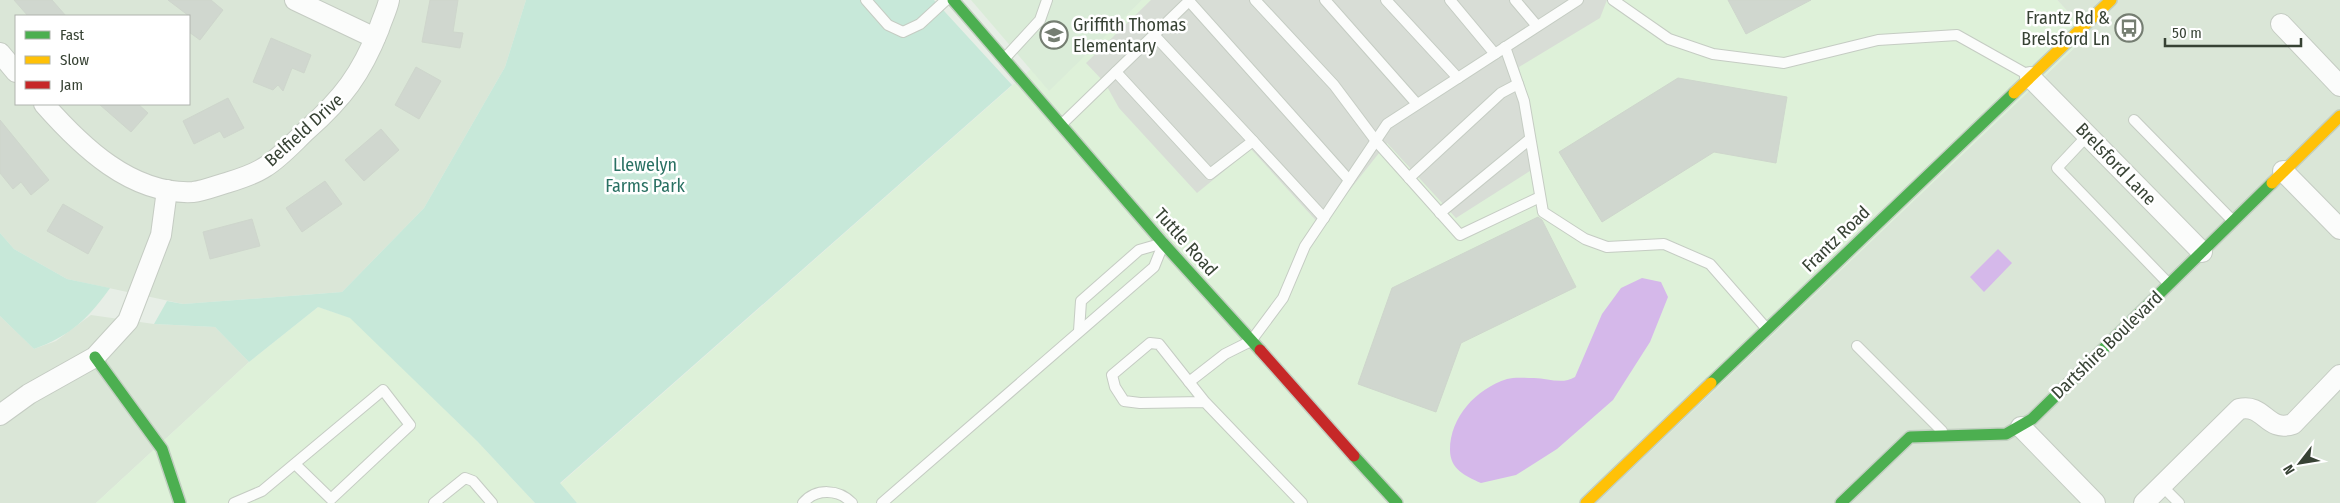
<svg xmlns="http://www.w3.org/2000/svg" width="2340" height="503" font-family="'Fira Sans Condensed',sans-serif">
<rect width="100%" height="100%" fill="#e7eee6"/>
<g fill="#dae6d7" fill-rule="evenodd">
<path d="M0,0H526L505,67L424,208L342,292L183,304L67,279L14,249L0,233ZM16,16H189V104H16Z"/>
<path d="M2057,0H2340V503H1596L2089,34Z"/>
<path d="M91,315L154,324L215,327L249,362L96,503H0V316L34,349L56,341Z"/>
</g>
<g fill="#def1d9">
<path d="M1142,0H2057L2089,34L1596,503H577L560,484L1031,69L1049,90Z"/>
<path d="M318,307L351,318L477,441L535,503H96L249,362Z"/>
</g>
<path fill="#daecd8" d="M971,0H1142L1049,91Z"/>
<g fill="#c7e8d9">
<path d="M526,0H934L1012,85L560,483L577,503H535L477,441L350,318L318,307L249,362L215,327L154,324L167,301L183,304L342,292L424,208L505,67Z"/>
<path d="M0,233L14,249L67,279L110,288C88,319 70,336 34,349L0,316Z"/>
</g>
<path fill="#d8ddd6" d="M1151,0H1607L1600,18L1519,67L1541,164L1456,218L1387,143L1321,226L1251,149L1197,193L1119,108L1105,83L1086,63Z"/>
<g fill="#d5b8ea">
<path d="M1998,249L2012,263L1984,292L1970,277Z"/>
<path d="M1642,278L1661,282L1668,297L1650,342L1613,400L1557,449L1516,475L1481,483C1465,476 1450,469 1450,450C1450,417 1476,389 1507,379C1514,377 1525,378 1534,378C1548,378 1562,385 1575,377L1602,314L1621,288Z"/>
</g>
<g fill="#d0d7cf" stroke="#ced6cc">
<path d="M14,0H52L66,16H28Z"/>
<path d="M168,0H211L223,10L200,40L189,32V16Z"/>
<path d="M430,0H458L453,32L463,33L460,48L422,42Z"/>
<path d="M1728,0H1811L1746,34Z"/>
<path d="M271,38L311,55L304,73L292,68L283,91L278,85L273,90L253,82Z"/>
<path d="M416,67L441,81L419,119L395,105Z"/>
<path d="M1678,78L1787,97L1776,163L1714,152L1602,222L1559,152Z"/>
<path d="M228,98L244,128L224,138L220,131L194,144L183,121Z"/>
<path d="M99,104H138L148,113L131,132Z"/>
<path d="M0,120L49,180L31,195L21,182L13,189L0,173Z"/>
<path d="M381,129L399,150L364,181L345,160Z"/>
<path d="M325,181L342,204L302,232L286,208Z"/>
<path d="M63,204L103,227L88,254L47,231Z"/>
<path d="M1538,217L1542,220L1576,287L1461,343L1436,412L1358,384L1392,288Z"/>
<path d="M252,219L260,246L210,259L203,232Z"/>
</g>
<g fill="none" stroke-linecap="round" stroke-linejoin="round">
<g stroke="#c5ccc3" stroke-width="12">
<g id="lane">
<path d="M866,0L888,25L903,32L920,24L946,0"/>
<path d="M1255,0L1334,85L1376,141L1460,235L1540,197"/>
<path d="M1325,0L1417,104"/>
<path d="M1386,0L1458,78"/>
<path d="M1450,0L1495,54"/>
<path d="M1515,0L1537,26"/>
<path d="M1613,0L1669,39L1713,54L1784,63L1878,40L1957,35L2030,76"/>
<path d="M1189,1L1349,180"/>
<path d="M1154,35L1253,141"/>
<path d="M1505,47L1524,101L1543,212L1585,239L1607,247L1664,244L1710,264L1766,328"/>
<path d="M1005,58L1040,20L1047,0"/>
<path d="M1116,72L1210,174L1253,141L1324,218"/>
<path d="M2134,120L2232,220"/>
<path d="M1062,124L1190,0"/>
<path d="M2088,135L2057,168L2168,283"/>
<path d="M1409,178L1501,93L1518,84"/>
<path d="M1440,213L1530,139"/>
<path d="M1079,331L1081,301L1139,250L1160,244"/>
<path d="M1857,346L1942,431"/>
<path d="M1189,382L1225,354L1251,341L1283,298L1305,246L1387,124L1578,0"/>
<path d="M1205,402L1140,403L1124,401L1115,387L1112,375L1150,343L1159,344L1205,402L1302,503"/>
<path d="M2162,486L2179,503"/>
<path d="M234,503L262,491L383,390L410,425L331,499L295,464"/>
<path d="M434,503L465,478L473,481L492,503"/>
<path d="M803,503C816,488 839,489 852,503"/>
<path d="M882,503L1154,267L1162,247"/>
</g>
</g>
<g stroke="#c5ccc3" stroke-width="22">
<g id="street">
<path d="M295,0L375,38"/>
<path d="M2281,24L2340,86"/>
<path d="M0,53L16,72"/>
<path d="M2030,77L2202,252"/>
<path d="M44,104C81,146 131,195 193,192C203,191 216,186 226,183C239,179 253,175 265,167C280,158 294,142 307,130C343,98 361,74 379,29C382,19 387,10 389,0"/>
<path d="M2283,171L2340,229"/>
<path d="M0,415L29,394L95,357L128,321L161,235L167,190"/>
<path d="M2021,427L2095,503"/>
<path d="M2144,503L2239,409C2265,403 2266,433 2293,424L2340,375"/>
</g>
</g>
<g stroke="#c2cfc1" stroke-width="14">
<g id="fast">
<path d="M953,0L1163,243L1260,350"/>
<path d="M95,357L162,449L180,503"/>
<path d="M1711,383L2014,93"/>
<path d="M1354,456L1397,503"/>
<path d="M1841,503L1910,437L2006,434L2032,419L2272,183"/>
</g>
</g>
<g stroke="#c2cfc1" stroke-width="14">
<g id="slow">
<path d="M2014,93L2111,0"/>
<path d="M2272,183L2340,116"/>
<path d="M1586,503L1711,383"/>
</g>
</g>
<g stroke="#c2cfc1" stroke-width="14">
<path id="jam" d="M1260,350L1354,456"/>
</g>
<use href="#lane" stroke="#fbfcfb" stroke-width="10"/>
<use href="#street" stroke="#fbfcfb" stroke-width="20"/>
<use href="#fast" stroke="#4caf50" stroke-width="11"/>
<use href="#slow" stroke="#ffc107" stroke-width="11"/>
<use href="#jam" stroke="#c62828" stroke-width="11"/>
</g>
<defs>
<g id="bus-ring" transform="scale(1.4375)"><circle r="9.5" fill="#fff" stroke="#757e72" stroke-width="1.5"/><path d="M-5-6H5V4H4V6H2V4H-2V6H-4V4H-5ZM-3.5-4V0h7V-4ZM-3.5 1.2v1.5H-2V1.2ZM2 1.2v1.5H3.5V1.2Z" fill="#757e72"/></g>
<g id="school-ring" transform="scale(1.4375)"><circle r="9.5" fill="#fff" stroke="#757e72" stroke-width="1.5"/><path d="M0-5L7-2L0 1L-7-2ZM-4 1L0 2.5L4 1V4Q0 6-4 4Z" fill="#757e72"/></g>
</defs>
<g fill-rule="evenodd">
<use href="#bus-ring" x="2129" y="28"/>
<use href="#school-ring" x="1054" y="35"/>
</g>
<g text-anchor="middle" stroke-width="5" stroke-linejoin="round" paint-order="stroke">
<g font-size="18" fill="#374234" stroke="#fff" text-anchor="end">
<text x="2110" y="24">Frantz Rd &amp;<tspan x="2110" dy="21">Brelsford Ln</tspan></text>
<text x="1073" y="31" text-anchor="start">Griffith Thomas<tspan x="1073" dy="21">Elementary</tspan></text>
</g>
<g font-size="18" fill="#374234" stroke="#fff">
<text transform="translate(304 130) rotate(-42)" y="6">Belfield Drive</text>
<text transform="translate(2116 164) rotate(46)" y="6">Brelsford Lane</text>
<text transform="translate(1836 239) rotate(-44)" y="6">Frantz Road</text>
<text transform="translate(1186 242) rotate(48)" y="6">Tuttle Road</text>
<text transform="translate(2107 345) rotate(-44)" y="6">Dartshire Boulevard</text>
</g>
<g font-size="18" fill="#2a7163" stroke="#fff">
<text x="645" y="171">Llewelyn<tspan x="645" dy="21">Farms Park</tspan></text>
</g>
</g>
<rect x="15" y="15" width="175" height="90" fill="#ffffff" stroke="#afb3ae"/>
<rect x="25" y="31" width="25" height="8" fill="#4caf50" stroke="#afb3ae"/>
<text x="60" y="40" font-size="15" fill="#374234">Fast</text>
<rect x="25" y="56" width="25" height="8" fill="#ffc107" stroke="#afb3ae"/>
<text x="60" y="65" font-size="15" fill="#374234">Slow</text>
<rect x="25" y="81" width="25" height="8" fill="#c62828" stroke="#afb3ae"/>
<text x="60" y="90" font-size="15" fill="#374234">Jam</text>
<g transform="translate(2300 463) rotate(239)" stroke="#ffffff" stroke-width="4" paint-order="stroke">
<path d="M0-4L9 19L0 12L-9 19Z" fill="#374234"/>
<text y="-8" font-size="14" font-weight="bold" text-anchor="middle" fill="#374234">N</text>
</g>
<path d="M2165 38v8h136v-8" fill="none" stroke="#374234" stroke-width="2.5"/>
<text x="2172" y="38" font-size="15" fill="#374234" stroke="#ffffff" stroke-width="4" paint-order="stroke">50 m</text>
</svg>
